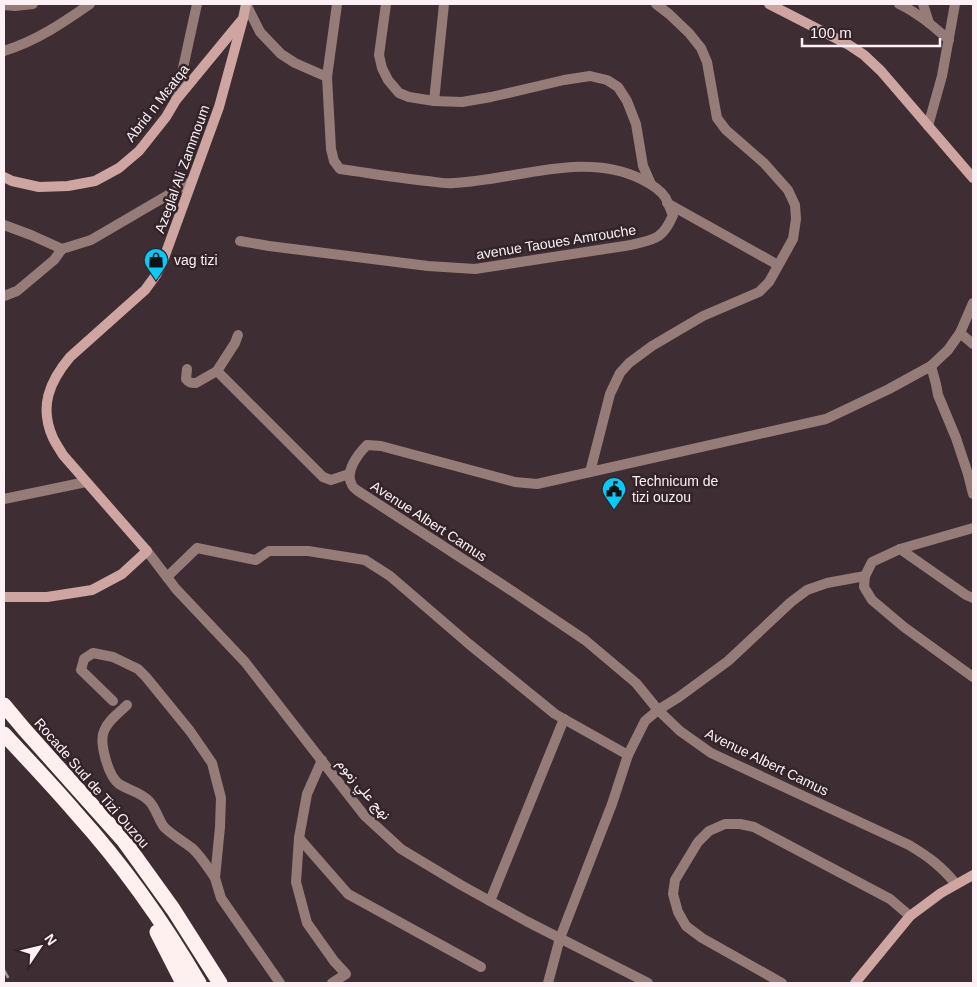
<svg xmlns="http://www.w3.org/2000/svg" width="977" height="987" font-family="Arial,Vazirmatn,sans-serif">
<rect width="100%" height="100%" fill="#3e2d33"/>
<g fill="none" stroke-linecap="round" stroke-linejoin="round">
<g stroke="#967c79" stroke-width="10">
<path d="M246,4L260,32L281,54L295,63L327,77"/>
<path d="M386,4L379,55L382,68L388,80L399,93L409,97L434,101L462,102L491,97L564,80L590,76L607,80L618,87L627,101L636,124L643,166L651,184"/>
<path d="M899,4C918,13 933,26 949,40"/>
<path d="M923,4L929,23"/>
<path d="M4,5L15,6L33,4"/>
<path d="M4,51C36,41 63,23 90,4"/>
<path d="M176,100L197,4"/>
<path d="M434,101L444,4"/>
<path d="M928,126L942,76L955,4"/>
<path d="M667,203L778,265"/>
<path d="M4,225L31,235L62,249"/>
<path d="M240,241L269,246L428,266L475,269L631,245C655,239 663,239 673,215C670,209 668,202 665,197C660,189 649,183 641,179C583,150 514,181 453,183C445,184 436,182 427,181C398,178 369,173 340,169L334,161L331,149L327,77L337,4"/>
<path d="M4,296L17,291L54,260L62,249L91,240L192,181"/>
<path d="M960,333L973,344"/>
<path d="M931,366L936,384L938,395L956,438L968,474L973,494"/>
<path d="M187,369L186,379C189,383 191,383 196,383L217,371L235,343L238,335"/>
<path d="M217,371L323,477L331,480L349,474"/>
<path d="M590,472L610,394L620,373L629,363L652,346L703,316L759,292L769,282L793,239L796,219L795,205L788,190L764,163L726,130L717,118L715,107L707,62L701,48L689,33L669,14L656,4"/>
<path d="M4,499L86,482"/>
<path d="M973,528L900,549L872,562L865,576L864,587L872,600L904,627L973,677"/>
<path d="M900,549L966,595L973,598"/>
<path d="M147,551L176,589L245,662L364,815L401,849L461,885L526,921L648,983"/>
<path d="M167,577L197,548L256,560L269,551H308L365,560L390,576L469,644L555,714L628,755"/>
<path d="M113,701L81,670L84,659L93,653L113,657L138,669L146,677L190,731L212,763L221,798L220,827L215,878L221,898L280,983"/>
<path d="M127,705C119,713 108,720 104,731C99,742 108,776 119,784C128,790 141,792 149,801C156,808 158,819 164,827C172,835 183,841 192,848C201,856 208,868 215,878"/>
<path d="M322,760L307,794L299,838L296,882L307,923L334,961L346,974L332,983"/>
<path d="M299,838L348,894L481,967"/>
<path d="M956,884C941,866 929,857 909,845L711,753L680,731L658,710L636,683L585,640L503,585L358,491C356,489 353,488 352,485C344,472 358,454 367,445L381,446L515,482L537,484L826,419L889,389L931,366L948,350L960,333L973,303"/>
<path d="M490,901L564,719"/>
<path d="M548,983L560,938L612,804L628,755L645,721L658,710L679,697L728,661L791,602L807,590L827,583L865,576"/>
<path d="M782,983L702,938L686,926L678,912L673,894L675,880L698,842L709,831L725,824H740L754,827L890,899L910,916"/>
</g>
<g stroke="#cfa5a1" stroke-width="10">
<path d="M769,4L849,45L864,55L881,71L973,178"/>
<path d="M4,177L12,181L39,187L68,186L95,181L119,168L139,151L166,117L176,100L241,21"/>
<path d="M4,597H47L92,590L122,574L147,551L63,455C60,450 56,444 53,438C39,407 49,382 70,357L145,290L156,275L164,258L219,107L243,19L246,4"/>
<path d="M855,983L910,916L941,893L973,875"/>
</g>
<g stroke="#fdf0ef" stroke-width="15">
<path d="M4,705L24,729L124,841L173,909L220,983"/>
<path d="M4,734C28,760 53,786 76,813C123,865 164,923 199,983"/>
<path d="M157,932L183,983"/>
</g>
<path stroke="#a7989d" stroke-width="2.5" stroke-dasharray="9 9" stroke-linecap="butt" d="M4,970L11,983"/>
</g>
<defs>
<g id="shop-pin" transform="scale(1.25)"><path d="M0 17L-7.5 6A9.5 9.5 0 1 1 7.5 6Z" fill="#04cbf9" stroke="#332429"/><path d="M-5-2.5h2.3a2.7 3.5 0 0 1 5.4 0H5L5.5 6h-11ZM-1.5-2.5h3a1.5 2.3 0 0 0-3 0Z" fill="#111"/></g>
<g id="civic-pin" transform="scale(1.25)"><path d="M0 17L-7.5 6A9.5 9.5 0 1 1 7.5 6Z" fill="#04cbf9" stroke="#332429"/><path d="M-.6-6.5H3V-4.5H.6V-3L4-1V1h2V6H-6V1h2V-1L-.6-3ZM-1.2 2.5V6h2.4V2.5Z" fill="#111"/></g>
</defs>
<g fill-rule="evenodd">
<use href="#shop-pin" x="156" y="260"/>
<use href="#civic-pin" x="614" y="489"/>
</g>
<g text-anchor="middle" stroke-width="5" stroke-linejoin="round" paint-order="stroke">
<g font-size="14" fill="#fdf1f5" stroke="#332429">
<text transform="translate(157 103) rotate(-52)" y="5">Abrid n Mɛatqa</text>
<text transform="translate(182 169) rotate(-70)" y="5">Azeglal Ali Zammoum</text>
<text transform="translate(556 242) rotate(-9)" y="5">avenue Taoues Amrouche</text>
<text transform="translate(429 521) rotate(33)" y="5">Avenue Albert Camus</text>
<text transform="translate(767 762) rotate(26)" y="5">Avenue Albert Camus</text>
<text transform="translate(92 783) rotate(49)" y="5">Rocade Sud de Tizi Ouzou</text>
<text transform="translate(364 789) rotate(50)" y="5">نهج علي زموم</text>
</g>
<g font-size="14" fill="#fdf1f5" stroke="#332429" text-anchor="start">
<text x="174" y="265">vag tizi</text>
<text x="632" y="486">Technicum de<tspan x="632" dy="16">tizi ouzou</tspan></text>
</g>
</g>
<rect width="977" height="987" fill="none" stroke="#fdf1f5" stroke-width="10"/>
<g transform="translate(40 947) rotate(55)" stroke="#332429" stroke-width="4" paint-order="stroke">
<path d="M0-4L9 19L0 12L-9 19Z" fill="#fdf1f5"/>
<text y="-8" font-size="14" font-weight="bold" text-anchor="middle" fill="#fdf1f5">N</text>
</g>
<path d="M802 38v8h138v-8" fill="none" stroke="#fdf1f5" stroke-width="2.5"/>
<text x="810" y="38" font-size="15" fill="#fdf1f5" stroke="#332429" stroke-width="4" paint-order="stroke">100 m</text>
</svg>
